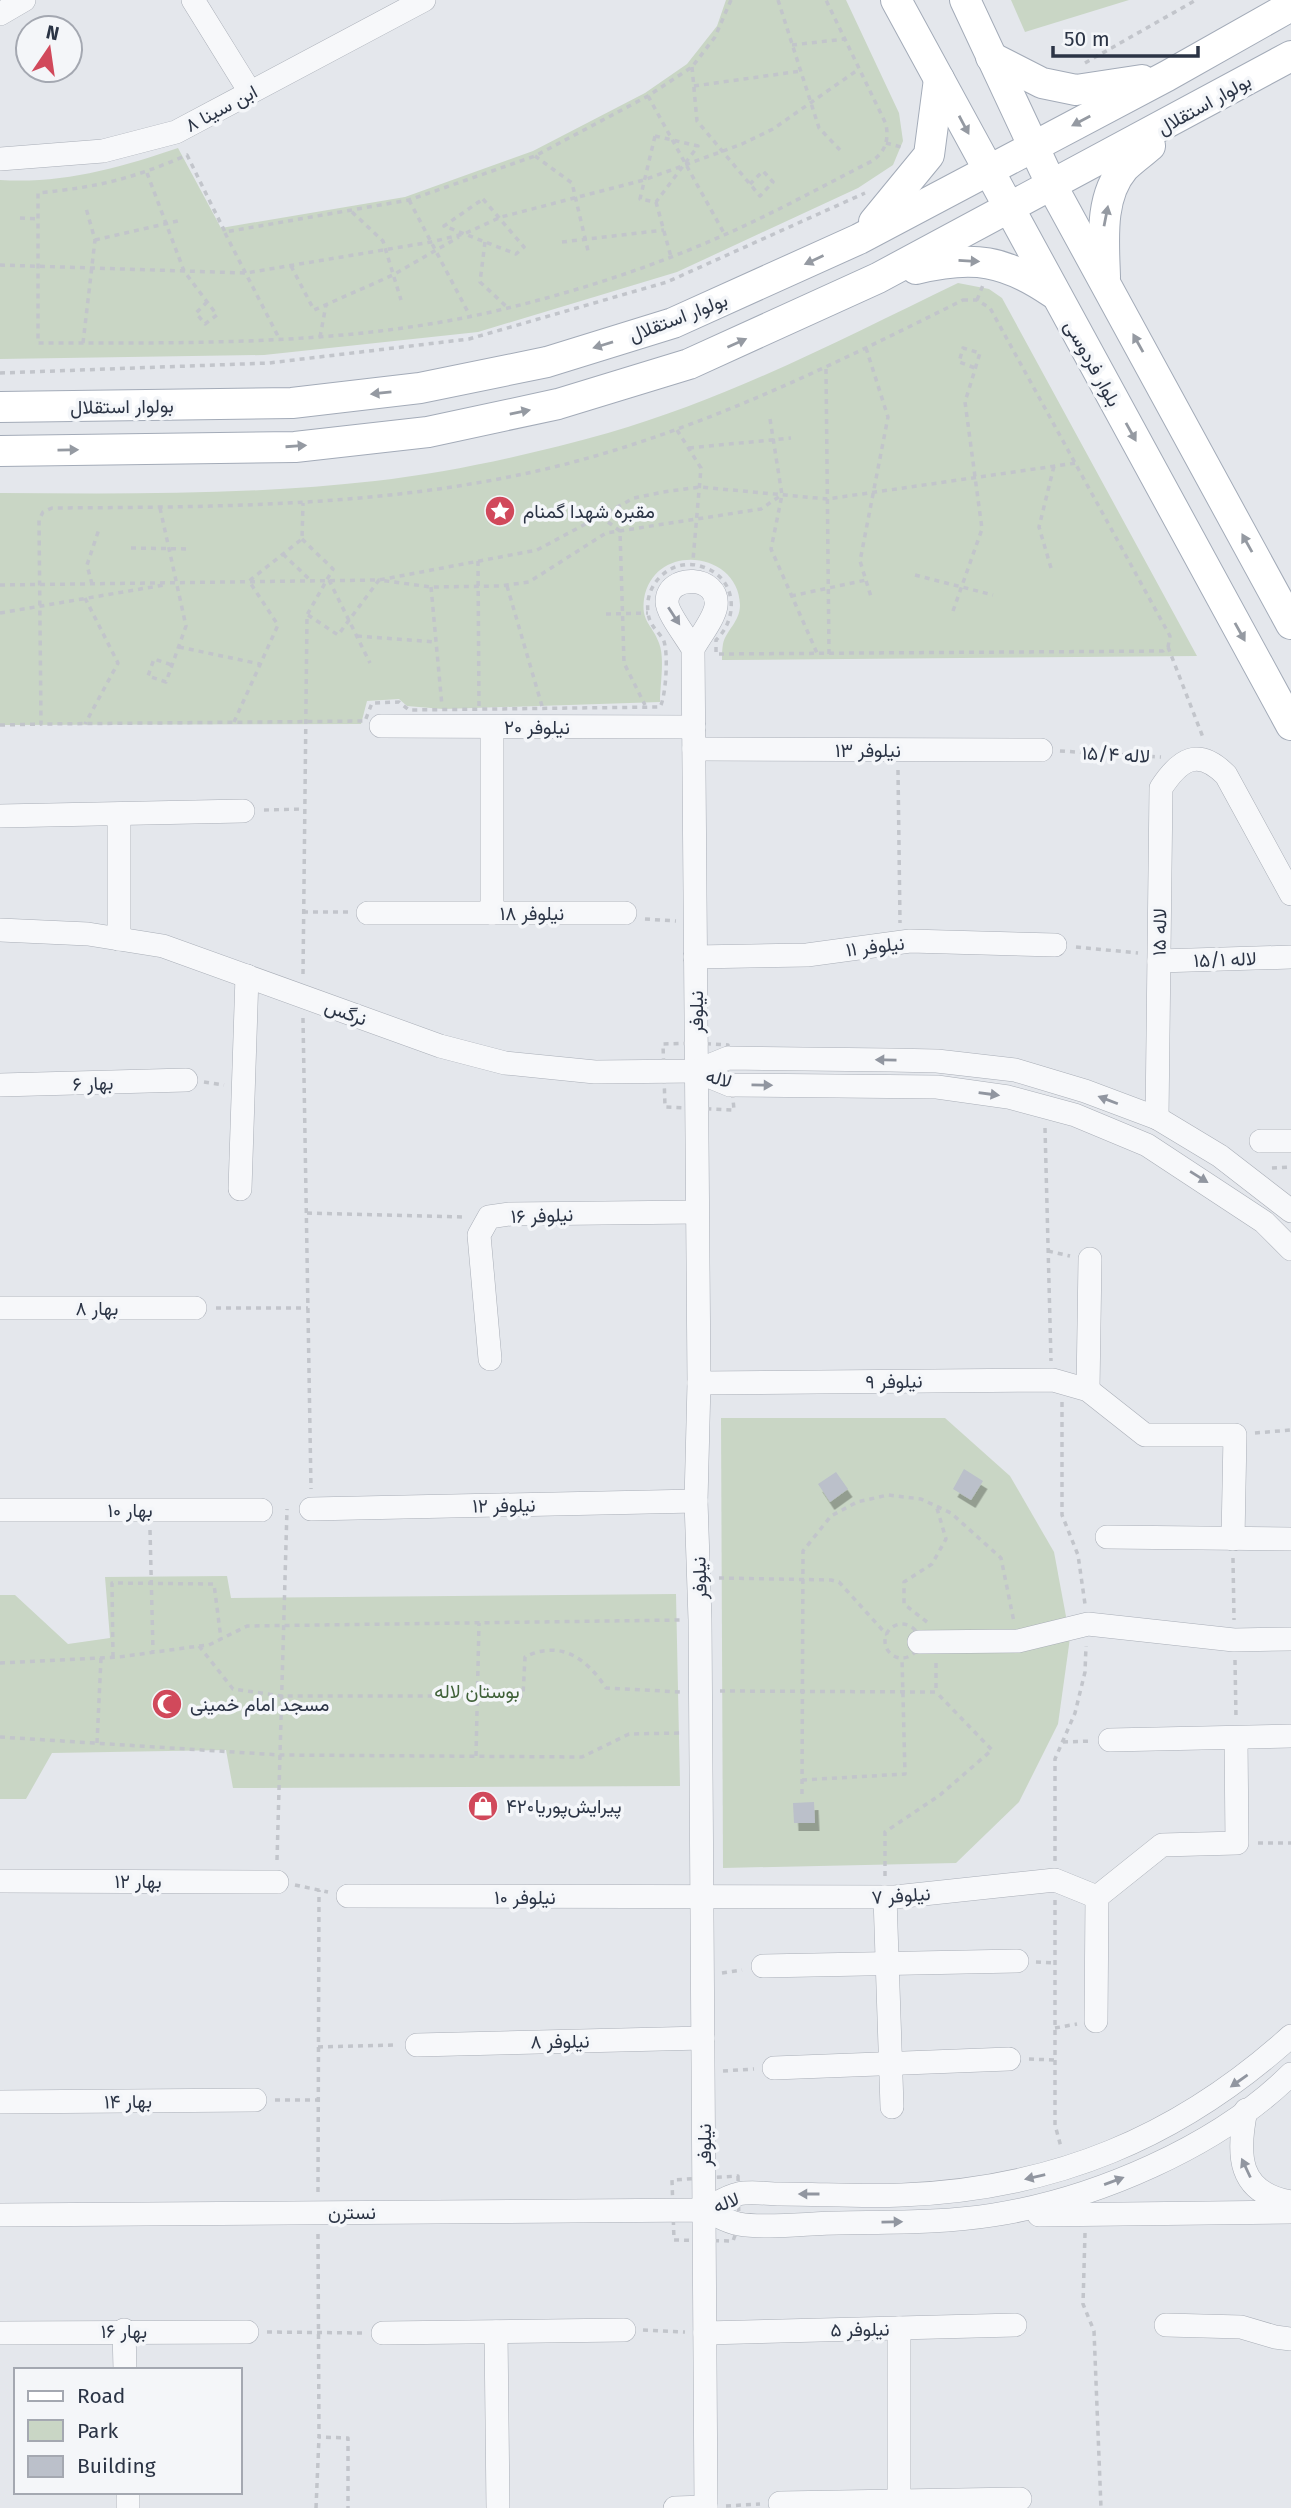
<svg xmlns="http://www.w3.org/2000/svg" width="1291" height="2508" font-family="'Fira Sans',Vazirmatn,sans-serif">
<defs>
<filter id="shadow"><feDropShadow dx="4.5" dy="8" stdDeviation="0" flood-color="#0004"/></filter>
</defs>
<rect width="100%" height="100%" fill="#e4e7ec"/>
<g fill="#c9d6c5">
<path d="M726,0H846L899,113L903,141L893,165L858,188L677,272L478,332L264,355L0,359V180C62,184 119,168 178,148L221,228L405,197L533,151L645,93L687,64L717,26Z"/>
<path d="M1011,0H1129L1025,32Z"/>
<path d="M958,283L989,289L1002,298L1197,656L722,660C722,655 722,649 723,644C726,630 740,622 740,605C739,551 654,541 644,599C641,622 652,624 659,643C665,658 660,685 660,702L443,709L407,706L399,699L367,701L361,724L0,725V493C124,494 252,495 375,481C453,472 533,454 608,433C730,398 844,338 958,283Z"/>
<path d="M721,1418H945L1010,1476L1054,1552L1070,1638L1058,1724L1019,1802L956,1863L723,1868Z"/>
<path d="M227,1576L231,1598L676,1594L680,1786L233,1788L226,1750L52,1753L26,1799H0V1595H15L68,1644L110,1638L105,1577Z"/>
</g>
<g fill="#bbc0ca" filter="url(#shadow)">
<path d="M964,1469L983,1481L971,1500L953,1489Z"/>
<path d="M836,1472L848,1489L830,1502L818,1484Z"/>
<path d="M814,1802L815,1823H794L793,1803Z"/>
</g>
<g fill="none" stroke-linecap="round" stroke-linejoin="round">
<g stroke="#a9aeb7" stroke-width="24">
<g id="minor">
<path d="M193,0L250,92"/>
<path d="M0,14L24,0"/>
<path d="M0,159L103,151L176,132L424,0"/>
<path d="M693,649C687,638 667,613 667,602C667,573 720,575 716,606C714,619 700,636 693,649L699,1383L696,1501L700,1620L706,2508"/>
<path d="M381,726L694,727"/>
<path d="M694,749L1041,750"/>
<path d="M119,814V939"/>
<path d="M0,816L243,811"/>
<path d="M368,913H625"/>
<path d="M492,913V727"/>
<path d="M0,930L88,934L163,946L440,1046L505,1063L595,1072L696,1071L728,1058L890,1060L937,1061L1015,1070L1085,1091L1157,1118L1220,1156L1291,1211"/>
<path d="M695,957L807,955L910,941L1055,945"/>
<path d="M1159,961L1291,957"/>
<path d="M696,1071L730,1085L937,1087L1008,1097L1075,1115L1147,1145L1264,1222L1291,1249"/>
<path d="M0,1085L186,1080"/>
<path d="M1157,1118L1161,788C1180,759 1198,747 1226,775L1291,894"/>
<path d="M1261,1141H1291"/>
<path d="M240,1189L247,976"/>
<path d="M0,1308H195"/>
<path d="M490,1359L479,1235L489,1217L510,1214L697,1212"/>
<path d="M699,1383L1053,1380L1088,1390L1145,1435H1235L1233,1539"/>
<path d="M1088,1390L1090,1259"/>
<path d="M311,1509L696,1501"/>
<path d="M0,1510H261"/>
<path d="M1107,1537L1291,1539"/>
<path d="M919,1642L1018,1641L1088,1624L1234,1640L1291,1639"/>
<path d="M1110,1740L1291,1736"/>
<path d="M0,1881L277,1882"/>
<path d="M348,1896L895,1897L1055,1880L1097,1897"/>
<path d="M885,1897L892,2107"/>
<path d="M763,1966L1017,1961"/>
<path d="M1096,2021L1097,1897L1162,1845L1237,1843L1236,1738"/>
<path d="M417,2045L703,2038"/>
<path d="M774,2068L1009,2059"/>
<path d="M0,2102L255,2100"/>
<path d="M1246,2110C1237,2154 1237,2193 1291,2202"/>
<path d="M704,2210C714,2205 727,2196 738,2194C751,2191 767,2194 780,2194C821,2194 862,2197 902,2195C1054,2189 1178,2138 1291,2036"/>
<path d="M0,2215L704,2210C715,2214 727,2222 739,2224C765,2229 811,2223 839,2223C890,2222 943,2223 993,2215C1095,2199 1217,2147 1291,2074"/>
<path d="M1039,2215L1291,2212"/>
<path d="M1166,2325L1241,2327L1275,2337L1291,2339"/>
<path d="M899,2328V2501"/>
<path d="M124,2330L125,2370"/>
<path d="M496,2332L498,2508"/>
<path d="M0,2333L247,2332"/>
<path d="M383,2333L624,2330"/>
<path d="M705,2333L1015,2325"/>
<path d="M128,2492V2508"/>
<path d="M780,2503L1020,2499"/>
<path d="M675,2508L706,2507"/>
</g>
</g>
<g stroke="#a3abb8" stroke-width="32">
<g id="major">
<path d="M896,0L1291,725"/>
<path d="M965,0L1052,186L1291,624"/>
<path d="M991,57L1042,83L1076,90L1142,80"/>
<path d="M874,222L929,155L939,79"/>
<path d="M916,269C973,255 1005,260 1053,293"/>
<path d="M1105,277C1104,242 1099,197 1124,168C1132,160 1142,153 1150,146"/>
<path d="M0,407L292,403L420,388L547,362L673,323L859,239L1167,76L1291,6"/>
<path d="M0,451L295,447L428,432L558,404L689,364L878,278L1291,56"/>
</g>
</g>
<g stroke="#c2c5cb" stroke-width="3.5" stroke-dasharray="5 5" stroke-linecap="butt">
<path d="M731,0L715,37L692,67L648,96L535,156L409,200L225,232L187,155C132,179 98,187 38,193V343C195,343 355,346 508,308C581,290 655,266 724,235C774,213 823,186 872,161C885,152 889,141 886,124L826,0"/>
<path d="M778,0L819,128L840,150"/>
<path d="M792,45L845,39"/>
<path d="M1085,63L1196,0"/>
<path d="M692,67L697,121L760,196L773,182L763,171L750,184"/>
<path d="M694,86L801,71"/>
<path d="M648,96L725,235"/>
<path d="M655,136L698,146L656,202L640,199Z"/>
<path d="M886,143L905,148"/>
<path d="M535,156L572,183L589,255"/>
<path d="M147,173L184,271L217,315L205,324L196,313L207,302"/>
<path d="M483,199L524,247L516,254L444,226Z"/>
<path d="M409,200L470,316"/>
<path d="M656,202L671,257"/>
<path d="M352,212L383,241L401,300"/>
<path d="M20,218L38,219"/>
<path d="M225,233L280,340"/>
<path d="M95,240L182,220"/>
<path d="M485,242L480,282L508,308"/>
<path d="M562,242L664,230"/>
<path d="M0,265L246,273L431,242L464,234L501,217L644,180L742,144L773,129L859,69"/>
<path d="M291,266L314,310L393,275L459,237"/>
<path d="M963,300H977L990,308L1170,636L1168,647L1163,651L716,654V640C739,618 737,578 703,567C674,556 644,582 648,612C649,625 657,630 663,639C669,650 666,697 660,707L409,710L399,702L372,703L365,721L41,724L39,520L43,512L52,508C214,507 378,507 537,471C687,437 827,368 963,300Z"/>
<path d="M977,300L983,285"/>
<path d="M320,337L326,305"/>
<path d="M83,343L95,240L86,208"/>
<path d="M866,348L888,417L860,561L872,600"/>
<path d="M826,369L829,654"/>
<path d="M0,373L269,363L469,339L667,282L865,193"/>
<path d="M770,419L782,495L771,549L817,653"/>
<path d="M677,430L701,468L693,560"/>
<path d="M689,448L791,438"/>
<path d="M160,508L186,626L166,682L148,676L154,659L172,665"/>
<path d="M600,516L620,531L624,663L645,705"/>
<path d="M302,539L333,569L307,615L303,975"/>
<path d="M131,548L190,549"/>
<path d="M283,554L309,579"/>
<path d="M478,561L479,706"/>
<path d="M1051,568L1039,527L1054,466"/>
<path d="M915,575L993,595"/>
<path d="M329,580L370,663"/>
<path d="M92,584L87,565L99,529"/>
<path d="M0,585L379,580L537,550L634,498L663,492L700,487L827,499L1076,463"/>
<path d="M507,586L542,706"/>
<path d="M431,587L442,706"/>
<path d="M791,596L866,580"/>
<path d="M85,598L118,663L85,724"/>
<path d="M953,611L982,529L965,402L980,353L963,348L959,362L975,368"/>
<path d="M0,613L164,585"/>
<path d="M606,614L648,613"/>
<path d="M308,615L338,635L379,580L431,587L500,586L529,582L606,533L761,509L780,496"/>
<path d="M357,636L436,642"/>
<path d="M179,647L260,664"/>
<path d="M1168,647L1204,740"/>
<path d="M234,722L278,625L249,581L302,539L303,503"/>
<path d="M0,725L41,724"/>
<path d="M1060,751L1161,757"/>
<path d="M898,770L900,923"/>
<path d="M264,810L304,809"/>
<path d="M303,912H350"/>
<path d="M645,919L676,921"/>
<path d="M1076,947L1138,953"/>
<path d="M303,1018L311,1489"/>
<path d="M696,1043L728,1045L734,1110L665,1107L663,1044Z"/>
<path d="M204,1082L224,1085"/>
<path d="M1045,1128L1051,1361"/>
<path d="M1272,1168L1291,1167"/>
<path d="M307,1213L466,1217"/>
<path d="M1048,1251L1070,1256"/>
<path d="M216,1308H308"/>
<path d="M1062,1402V1515L1078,1555L1085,1604"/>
<path d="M1255,1433L1291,1430"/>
<path d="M150,1530L153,1651"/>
<path d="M1233,1558L1234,1620"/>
<path d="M719,1578L831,1580L839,1582L887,1635"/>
<path d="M927,1622L904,1604V1582L932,1564L946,1539L936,1505"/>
<circle cx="902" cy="1641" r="17"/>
<path d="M199,1646L233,1689L282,1696H523L525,1657C561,1639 587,1659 606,1688L681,1692"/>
<path d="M113,1657L112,1583L214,1584L221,1639"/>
<path d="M1235,1660L1236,1718"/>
<path d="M0,1663L119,1657L199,1646L209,1645L247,1626L680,1620"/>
<path d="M720,1691L936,1692V1662"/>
<path d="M0,1737L280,1755L582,1757L629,1734L682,1733"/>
<path d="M1063,1742L1092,1741"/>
<path d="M97,1743L101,1658"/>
<path d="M476,1756L479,1623"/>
<path d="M802,1780L905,1774L902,1658"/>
<path d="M802,1794L803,1551L831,1516L857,1502L888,1495L921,1499L951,1513L1001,1558L1014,1622"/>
<path d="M1258,1843H1291"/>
<path d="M277,1860L287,1509"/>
<path d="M1055,1861V1759L1075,1713L1085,1672L1086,1646"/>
<path d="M885,1876V1832L940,1795L992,1750L936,1692"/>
<path d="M295,1885L328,1892"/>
<path d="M1055,1900V2125L1061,2147"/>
<path d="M1036,1962L1055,1963"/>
<path d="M722,1973L742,1970"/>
<path d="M1055,2028L1077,2024"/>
<path d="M318,2047L397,2045"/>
<path d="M1029,2059L1055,2060"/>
<path d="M723,2071L754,2069"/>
<path d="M275,2100H318"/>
<path d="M738,2176L739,2224L733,2241L674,2240L672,2180Z"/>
<path d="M318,2192L319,1890"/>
<path d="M1085,2233L1083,2304L1094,2331L1101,2508"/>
<path d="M318,2234L319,2437L348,2438V2508"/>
<path d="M643,2330L685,2332"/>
<path d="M267,2332L364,2333"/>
<path d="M726,2506L760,2504"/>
<path d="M316,2508L319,2437"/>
</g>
<use href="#minor" stroke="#f7f8fa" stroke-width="23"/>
<use href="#major" stroke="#fff" stroke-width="30"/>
</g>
<defs><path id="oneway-solid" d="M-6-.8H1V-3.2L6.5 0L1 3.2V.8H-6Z" transform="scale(1.75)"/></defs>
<g fill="#959aa2">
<use href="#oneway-solid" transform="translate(1081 121) rotate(152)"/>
<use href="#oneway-solid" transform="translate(964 125) rotate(62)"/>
<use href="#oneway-solid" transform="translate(1106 216) rotate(-79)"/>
<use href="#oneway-solid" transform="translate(814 260) rotate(155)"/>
<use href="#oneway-solid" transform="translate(969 261) rotate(3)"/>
<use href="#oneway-solid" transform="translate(737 343) rotate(-24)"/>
<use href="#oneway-solid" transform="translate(1138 343) rotate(-119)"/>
<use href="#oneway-solid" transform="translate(603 345) rotate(163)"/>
<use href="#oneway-solid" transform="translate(381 393) rotate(174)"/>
<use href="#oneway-solid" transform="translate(520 412) rotate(-12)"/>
<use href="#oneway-solid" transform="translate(1131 432) rotate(61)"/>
<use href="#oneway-solid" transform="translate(296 446) rotate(-4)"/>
<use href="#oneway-solid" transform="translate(68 450) rotate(-1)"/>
<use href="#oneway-solid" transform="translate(1247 543) rotate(-119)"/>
<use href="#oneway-solid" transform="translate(1240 632) rotate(61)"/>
</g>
<g fill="#9196a0">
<use href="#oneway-solid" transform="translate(674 616) rotate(57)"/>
<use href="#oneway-solid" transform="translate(886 1060) rotate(-179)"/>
<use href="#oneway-solid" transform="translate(762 1085) rotate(1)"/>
<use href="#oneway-solid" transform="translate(989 1094) rotate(8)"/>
<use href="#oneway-solid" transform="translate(1108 1100) rotate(-159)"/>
<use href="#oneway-solid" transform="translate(1199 1177) rotate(32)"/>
<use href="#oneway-solid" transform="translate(1239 2081) rotate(145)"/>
<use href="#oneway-solid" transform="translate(1246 2168) rotate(-115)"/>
<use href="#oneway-solid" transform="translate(1035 2177) rotate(167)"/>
<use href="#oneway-solid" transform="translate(1114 2181) rotate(-20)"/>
<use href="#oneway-solid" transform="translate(809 2194) rotate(-180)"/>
<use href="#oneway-solid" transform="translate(892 2222) rotate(-1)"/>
</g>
<defs>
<g id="sight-disc" transform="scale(1.575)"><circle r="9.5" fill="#d1495b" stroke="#f4f6f9"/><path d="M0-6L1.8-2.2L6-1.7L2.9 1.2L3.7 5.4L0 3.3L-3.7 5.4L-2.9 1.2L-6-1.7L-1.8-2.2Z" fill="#fff"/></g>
<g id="mosque-disc" transform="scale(1.575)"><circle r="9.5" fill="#d1495b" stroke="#f4f6f9"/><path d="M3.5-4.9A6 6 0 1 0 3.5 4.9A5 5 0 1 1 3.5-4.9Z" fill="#fff"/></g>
<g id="shop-disc" transform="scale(1.575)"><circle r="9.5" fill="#d1495b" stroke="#f4f6f9"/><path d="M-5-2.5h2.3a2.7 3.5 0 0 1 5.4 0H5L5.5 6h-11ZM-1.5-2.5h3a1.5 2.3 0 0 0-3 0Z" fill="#fff"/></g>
</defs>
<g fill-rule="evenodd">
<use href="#sight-disc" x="500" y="511"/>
<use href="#mosque-disc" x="167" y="1704"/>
<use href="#shop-disc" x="483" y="1806"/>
</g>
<g text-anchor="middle" stroke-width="7" stroke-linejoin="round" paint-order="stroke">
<g font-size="19" fill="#2b3445" stroke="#f4f6f9">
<text transform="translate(1204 104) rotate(-29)" y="7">بولوار استقلال</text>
<text transform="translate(221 108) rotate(-28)" y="7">ابن سینا ۸</text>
<text transform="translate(678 317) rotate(-21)" y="7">بولوار استقلال</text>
<text transform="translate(1093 363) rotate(61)" y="7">بلوار فردوسی</text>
<text transform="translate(122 406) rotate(-1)" y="7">بولوار استقلال</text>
<text x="537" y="734">نیلوفر ۲۰</text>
<text x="868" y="757">نیلوفر ۱۳</text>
<text transform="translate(1116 754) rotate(3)" y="7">لاله ۱۵/۴</text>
<text x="532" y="920">نیلوفر ۱۸</text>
<text transform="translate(1159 932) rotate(-89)" y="7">لاله ۱۵</text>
<text transform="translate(875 946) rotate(-7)" y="7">نیلوفر ۱۱</text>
<text transform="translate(1225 959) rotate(-2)" y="7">لاله ۱۵/۱</text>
<text transform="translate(346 1012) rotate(20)" y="7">نرگس</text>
<text transform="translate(696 1012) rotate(-90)" y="7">نیلوفر</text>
<text transform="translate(719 1078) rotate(17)" y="7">لاله</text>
<text transform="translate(93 1083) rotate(-2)" y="7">بهار ۶</text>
<text transform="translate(542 1215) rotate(-2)" y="7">نیلوفر ۱۶</text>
<text x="97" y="1315">بهار ۸</text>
<text transform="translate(894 1381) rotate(-1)" y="7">نیلوفر ۹</text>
<text transform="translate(504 1505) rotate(-1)" y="7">نیلوفر ۱۲</text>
<text x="130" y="1517">بهار ۱۰</text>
<text transform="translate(699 1578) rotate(-92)" y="7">نیلوفر</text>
<text x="138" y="1888">بهار ۱۲</text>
<text transform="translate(901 1895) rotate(-4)" y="7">نیلوفر ۷</text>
<text x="525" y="1904">نیلوفر ۱۰</text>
<text transform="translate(560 2041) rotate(-1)" y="7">نیلوفر ۸</text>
<text transform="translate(128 2101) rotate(-1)" y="7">بهار ۱۴</text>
<text transform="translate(704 2145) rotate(-90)" y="7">نیلوفر</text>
<text transform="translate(726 2202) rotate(-20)" y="7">لاله</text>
<text x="352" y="2219">نسترن</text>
<text transform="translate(860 2329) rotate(-1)" y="7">نیلوفر ۵</text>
<text x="124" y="2338">بهار ۱۶</text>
</g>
<g font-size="19" fill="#2b3445" stroke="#f4f6f9" text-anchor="start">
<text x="523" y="518">مقبره شهدا گمنام</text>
<text x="190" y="1711">مسجد امام خمینی</text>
<text x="506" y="1813">پیرایش‌پوریا۴۲۰</text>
</g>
<g font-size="19" fill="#3f6138" stroke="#f4f6f9">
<text x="477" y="1698">بوستان لاله</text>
</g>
</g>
<rect x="14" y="2368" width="228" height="126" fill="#f4f6f9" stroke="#a4a8b1" stroke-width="2"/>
<rect x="28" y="2391" width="35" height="10" fill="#ffffff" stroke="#a4a8b1" stroke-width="2"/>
<text x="77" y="2403" font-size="21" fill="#2b3445">Road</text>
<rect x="28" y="2420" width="35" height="21" fill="#c9d6c5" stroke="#a4a8b1" stroke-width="2"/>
<text x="77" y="2438" font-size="21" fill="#2b3445">Park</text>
<rect x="28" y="2456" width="35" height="21" fill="#bbc0ca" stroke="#a4a8b1" stroke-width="2"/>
<text x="77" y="2473" font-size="21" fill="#2b3445">Building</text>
<g transform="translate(49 49) rotate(13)"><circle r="33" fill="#f4f6f9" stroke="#a4a8b1" stroke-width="2"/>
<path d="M0-5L12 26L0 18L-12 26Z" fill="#d1495b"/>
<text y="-10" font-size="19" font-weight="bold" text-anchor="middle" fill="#2b3445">N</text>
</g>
<path d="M1053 46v10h145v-10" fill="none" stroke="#2b3445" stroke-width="3.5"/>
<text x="1064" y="46" font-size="21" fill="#2b3445" stroke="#f4f6f9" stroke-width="5" paint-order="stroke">50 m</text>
</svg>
